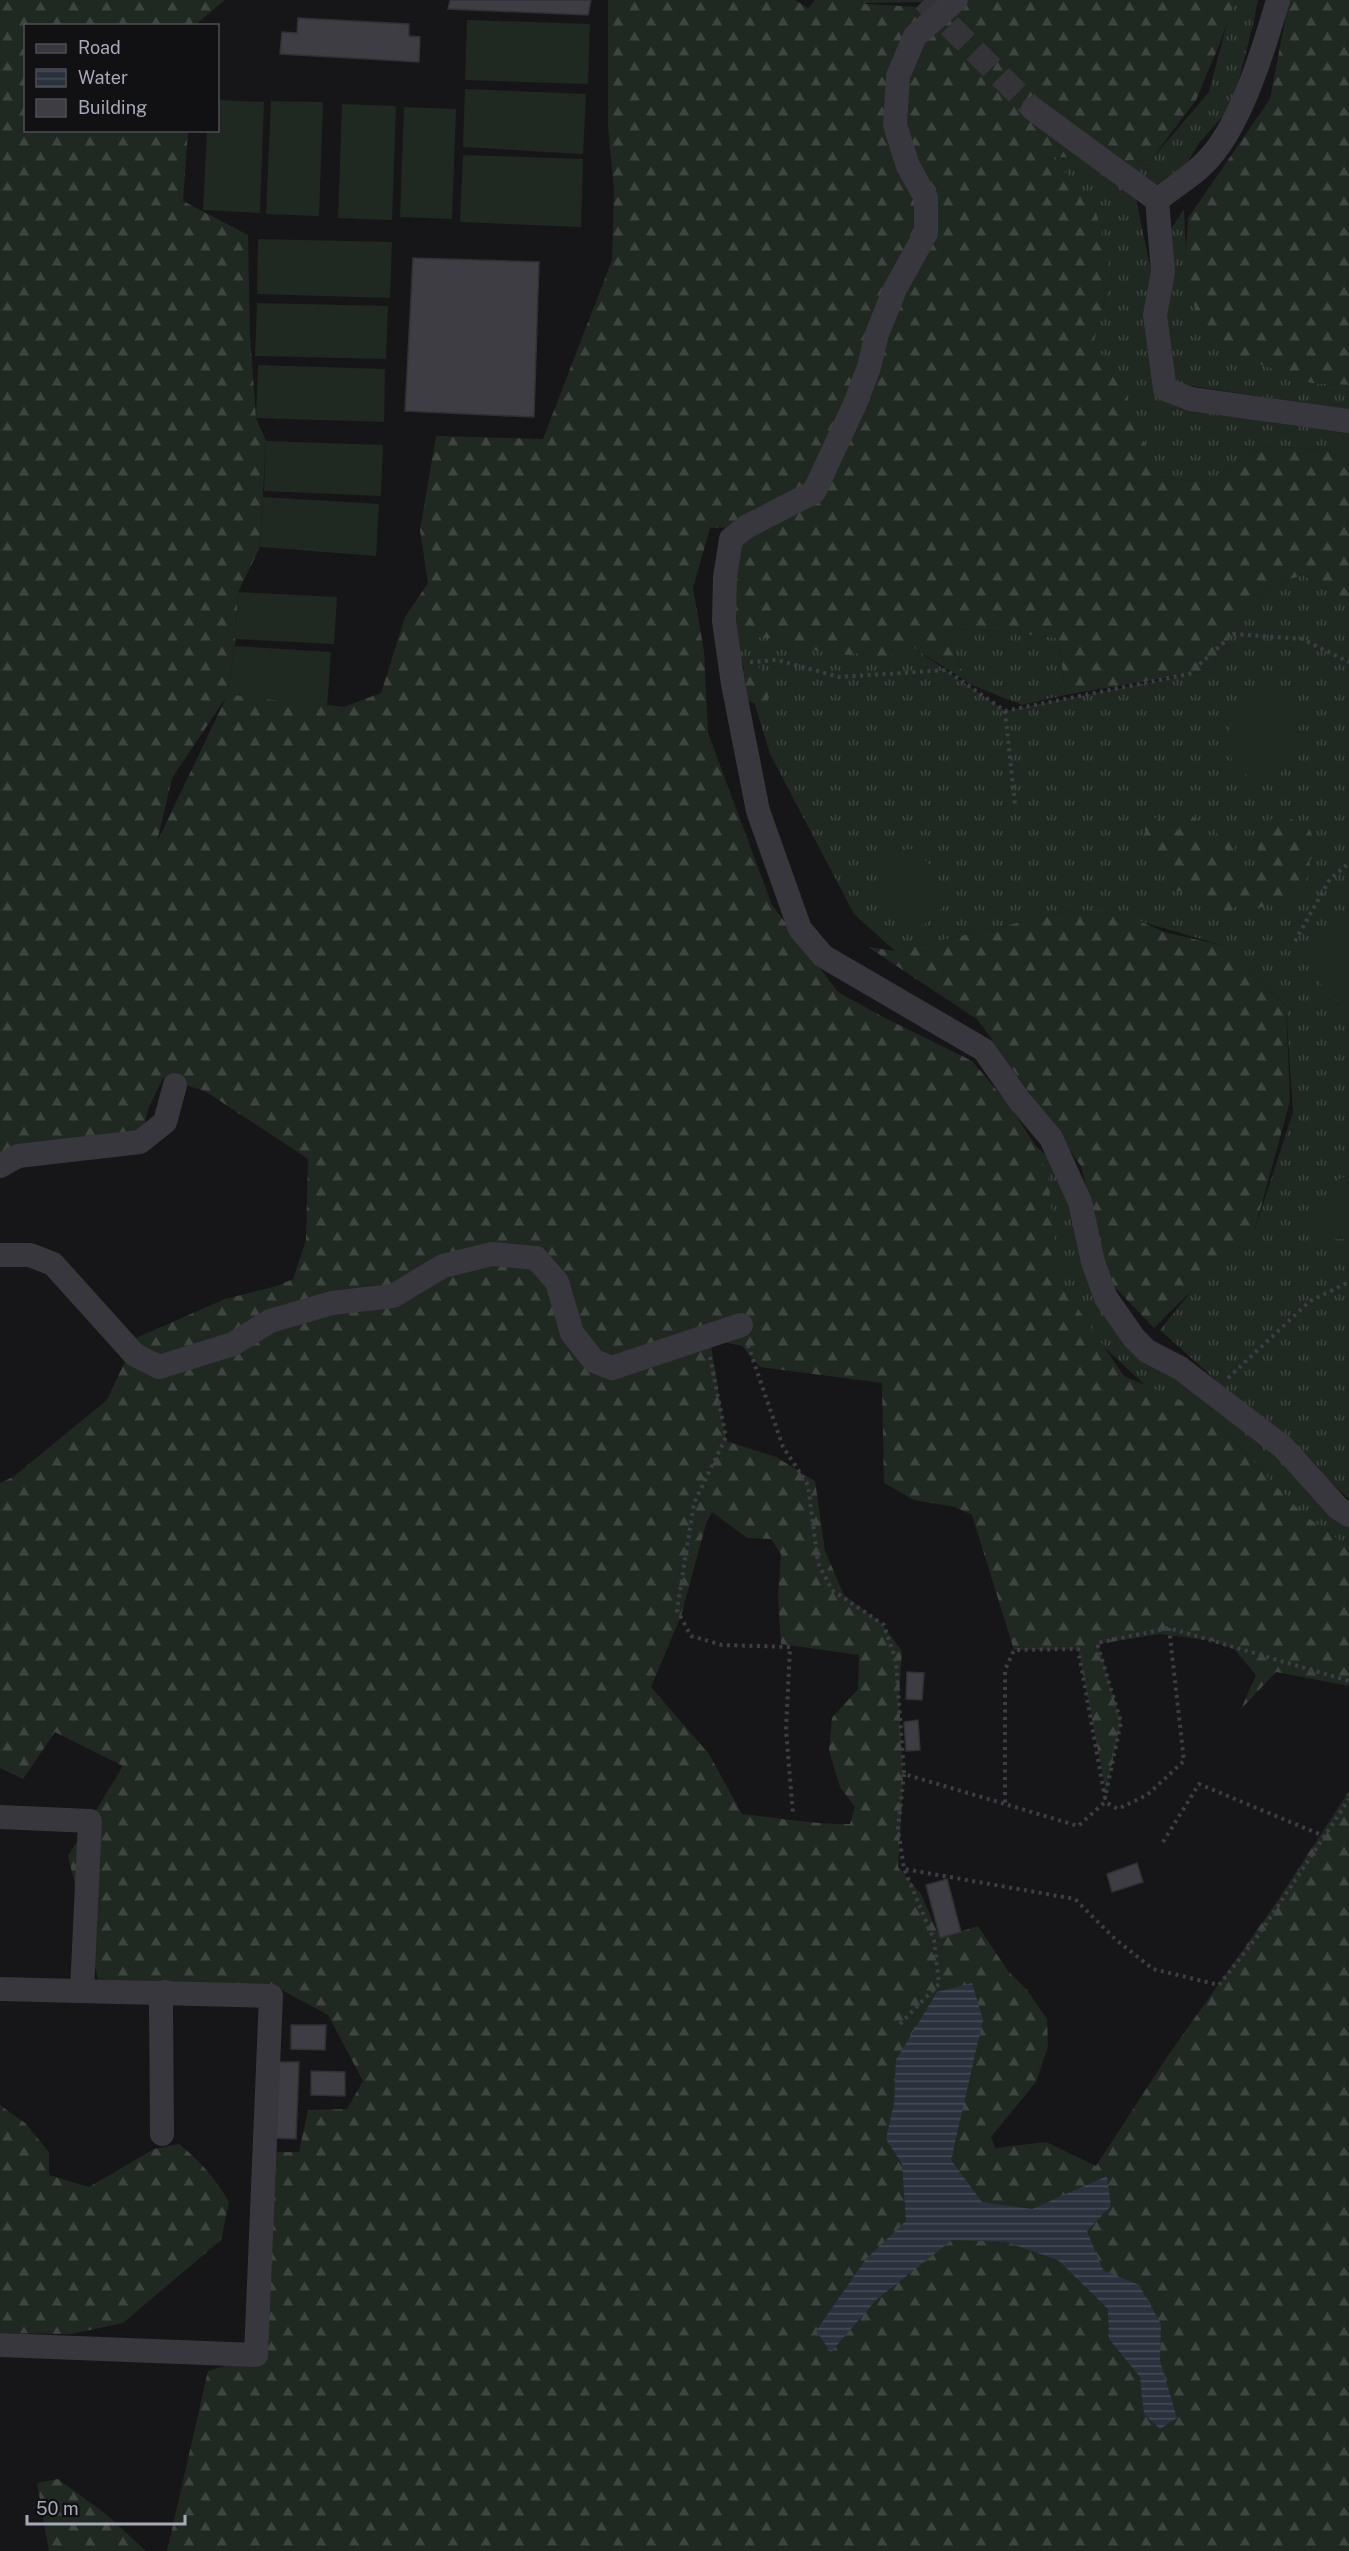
<svg xmlns="http://www.w3.org/2000/svg" width="1349" height="2551" font-family="'Public Sans',sans-serif">
<defs>
<pattern id="grass-tufts" width="24" height="20" patternUnits="userSpaceOnUse" patternTransform="scale(1.5)"><rect width="24" height="20" fill="#202822"/><path d="M3 7l-1-3M5 7V3M7 7l1-3M15 17l-1-3M17 17v-4M19 17l1-3" fill="none" stroke="#3e4440"/></pattern>
<pattern id="forest-firs" width="22" height="20" patternUnits="userSpaceOnUse" patternTransform="scale(1.5)"><rect width="22" height="20" fill="#202822"/><path d="M5 1l3.5 6h-7zM16 11l3.5 6h-7z" fill="#3e4440"/></pattern>
<pattern id="water-rules" width="6" height="5" patternUnits="userSpaceOnUse" patternTransform="scale(1.5)"><rect width="6" height="5" fill="#2b323d"/><path d="M0 2.5h6" fill="none" stroke="#474d57"/></pattern>
</defs>
<rect width="100%" height="100%" fill="#161618"/>
<g fill="url(#grass-tufts)">
<path d="M1233,0H1258L1252,29L1232,106L1199,143L1186,164L1136,199L1151,271L1158,396L1349,423V454L1341,450L1261,446L1208,482L1154,477L1118,384L1094,341L1112,272L1052,157L1150,161L1209,92Z"/>
<path d="M1184,209L1186,251L1311,383L1349,385V410L1179,384L1171,370L1165,328L1171,229Z"/>
<path d="M1303,575L1349,601V1499L1160,1330L1193,1289L1253,1235L1293,1112L1286,1006L1224,946L1136,920L1073,910L895,951L854,914L770,754L734,635L911,646L1005,711L1206,671L1267,586Z"/>
<path d="M977,629L1059,638L1065,695L1022,705L967,683L946,630Z"/>
<path d="M1035,1145L1070,1178L1128,1329L1349,1515V1547L1303,1514L1204,1410L1145,1385L1102,1345L1057,1280Z"/>
</g>
<g fill="url(#forest-firs)" fill-rule="evenodd">
<path d="M0,0H225L195,25L26,26V130L188,131L183,201L248,235L250,336L256,418L266,441L260,547L238,592L235,646L228,694L344,707L381,693L405,617L428,583L420,530L436,436L543,439L612,260L614,190L608,127V0H795L808,8L815,0H1235L1220,43L1196,100L1150,161L1053,157L1095,208L1112,272L1094,341L1131,406L1146,447L1154,477L1208,482L1261,446L1341,450L1349,454V601L1303,575L1267,586L1206,671L1065,695L1059,638L977,629L946,630L966,681L911,646L883,660L862,653L847,655L813,650L787,640L734,635L732,565L746,527L710,528L693,588L704,652L708,733L772,905L838,992L883,1017L972,1061L1010,1106L1035,1145L1048,1176L1059,1281L1124,1376L1204,1410L1303,1514L1349,1547V1686L1276,1672L1241,1709L1256,1675L1234,1649L1209,1640L1160,1634L1098,1644L1121,1722L1106,1791L1078,1649L1014,1650L972,1515L955,1507L914,1500L884,1483L882,1383L760,1367L742,1346L710,1339L726,1441L776,1457L815,1481L825,1551L844,1595L881,1623L902,1651L899,1695L903,1781L898,1867L921,1894L940,1938L978,1926L1008,1971L1027,1990L1047,2019L1048,2047L1036,2082L991,2137L995,2148L1046,2142L1096,2166L1167,2057L1274,1906L1349,1791V2551H167L208,2371L261,2355L269,2152H299L308,2110L347,2109L363,2081L328,2015L278,1988L98,1979L68,1856L123,1766L55,1732L23,1779L0,1768V1483L13,1477L107,1400L136,1338L225,1299L277,1286L293,1279L306,1240L308,1159L205,1091L163,1078L148,1109L140,1142L0,1168ZM921,2L920,7L865,4V3ZM225,699V700L157,842L172,778ZM712,1512L747,1538L771,1539L781,1554L778,1597L781,1644L859,1655L858,1689L832,1718L829,1750L840,1787L855,1807L850,1824C813,1824 778,1818 742,1814L709,1754L651,1687L681,1616L706,1524Z"/>
<path d="M1289,0H1349V385L1311,383L1230,353L1195,309L1186,251L1188,218L1270,99Z"/>
<path d="M752,667L762,668L769,698L763,707L746,700L740,672Z"/>
<path d="M1279,812L1310,830L1318,852L1309,861L1312,871L1294,898L1280,899L1257,909L1238,905L1224,916L1212,896L1198,897L1176,890L1145,837V819L1157,818L1170,832L1179,830L1180,816L1189,813L1203,826L1210,852L1222,859L1230,858L1212,824V819L1221,816C1236,835 1233,844 1238,866L1251,870C1259,862 1256,847 1260,836C1264,826 1271,819 1279,812Z"/>
<path d="M1073,910L1117,911L1164,932L1224,946L1286,1006L1290,1101L1253,1236L1193,1289L1154,1328L1108,1280L1081,1166L978,1020L868,947L895,951Z"/>
<path d="M0,2105L25,2123L49,2152V2175L89,2187L154,2149L179,2144C200,2161 216,2179 229,2202L221,2240L123,2323L71,2334L0,2333Z"/>
<path d="M58,2479L107,2515L146,2551H49L37,2483Z"/>
</g>
<g fill="#202822">
<path d="M467,20L590,24L588,84L465,80Z"/>
<path d="M465,89L586,94L583,154L463,147Z"/>
<path d="M218,100L264,102L260,213L203,210L207,131L218,130Z"/>
<path d="M271,101L323,102L319,216L266,214Z"/>
<path d="M342,104L396,106L392,220L338,218Z"/>
<path d="M404,107L456,109L452,219L400,217Z"/>
<path d="M463,155L583,159L581,227L460,222Z"/>
<path d="M258,239L392,242L390,298L257,294Z"/>
<path d="M257,303L388,306L386,359L255,356Z"/>
<path d="M258,365L385,369L384,422L256,418Z"/>
<path d="M266,441L383,445L381,496L264,491Z"/>
<path d="M263,497L379,504L376,556L260,547Z"/>
<path d="M238,592L337,597L334,644L235,639Z"/>
<path d="M235,646L331,652L327,707L228,694Z"/>
<path d="M1280,690L1296,698C1305,728 1291,751 1278,778L1261,785L1233,765C1232,757 1228,748 1228,741C1228,712 1256,697 1280,690Z"/>
<path d="M912,849L936,870L946,904L925,924L905,930C879,907 876,897 877,863L891,851Z"/>
<path d="M1340,934L1349,935V1004C1322,1000 1313,970 1310,947L1319,939Z"/>
<path d="M1349,1175V1239H1327L1316,1228L1313,1213L1339,1179Z"/>
</g>
<path fill="url(#water-rules)" d="M972,1983L983,2020L951,2160L982,2202L1032,2209L1107,2176L1111,2206L1087,2231L1103,2270L1139,2285L1161,2324L1160,2361L1177,2418L1160,2429L1144,2414L1140,2377L1109,2339L1108,2309L1058,2260L1006,2242L952,2240L876,2300L831,2352L816,2331L866,2259L906,2221L902,2164L886,2139L894,2103L896,2060L937,1992Z"/>
<g fill="#3e3d43" stroke="#313034" stroke-width="1.5">
<path d="M450,0H591L588,15L448,9Z"/>
<path d="M298,18L409,24V36L420,37L419,62L280,54L282,32L297,33Z"/>
<path d="M413,258L539,262L534,417L405,411Z"/>
<path d="M907,1672L924,1673L922,1700L906,1699Z"/>
<path d="M918,1720L920,1750L906,1751L904,1722Z"/>
<path d="M1137,1863L1143,1882L1112,1892L1107,1874Z"/>
<path d="M947,1879L961,1932L940,1938L926,1885Z"/>
<path d="M291,2025H326L325,2050L291,2049Z"/>
<path d="M279,2062H299L296,2139L276,2138Z"/>
<path d="M311,2071L345,2072V2096L311,2095Z"/>
</g>
<g fill="none" stroke-linecap="round" stroke-linejoin="round">
<path stroke="#333338" stroke-width="24" stroke-dasharray="24 12" stroke-linecap="butt" d="M924,0L1033,109"/>
<g stroke="#3d3d44" stroke-width="4" stroke-dasharray="3 4.5" stroke-linecap="butt">
<path d="M750,662L777,660L839,677L946,670L1005,711L1189,674L1233,634L1302,639L1349,662"/>
<path d="M1005,711L1015,805"/>
<path d="M1295,941L1330,879L1349,863"/>
<path d="M748,1345L783,1447L808,1485L818,1563L832,1590L884,1625L896,1661L904,1774L1005,1804"/>
<path d="M710,1357L726,1437L694,1503L677,1610L691,1636L722,1645L790,1647L786,1730L793,1814"/>
<path d="M1228,1378L1310,1301L1349,1282"/>
<path d="M1169,1628L1184,1761L1147,1795L1118,1809L1105,1802L1078,1826L1005,1804V1670L1014,1650L1078,1649L1105,1798L1121,1722L1097,1643L1169,1628L1349,1681"/>
<path d="M904,1774L898,1829L904,1869L1075,1899L1115,1939L1153,1969L1219,1985L1260,1933L1349,1799"/>
<path d="M1163,1842L1199,1784L1324,1836"/>
<path d="M900,2024L939,1984L934,1940L904,1869"/>
</g>
<g stroke="#37373d" stroke-width="24">
<path d="M956,0L915,36L898,76L895,125L908,166L926,198V233L895,289L877,334L869,367L855,404L814,492L746,527L731,539L725,577L724,621L733,684L758,811L800,929L823,956L984,1050L1020,1101L1051,1138L1080,1202L1093,1262L1106,1298L1134,1338L1147,1351L1180,1368L1283,1447L1338,1508L1349,1515"/>
<path d="M1033,109L1157,200"/>
<path d="M1157,200L1163,272L1155,315L1165,389L1191,399L1349,421"/>
<path d="M1157,200C1175,186 1197,173 1211,156C1242,121 1265,45 1278,0"/>
<path d="M0,1166L18,1156L140,1142L165,1122L175,1085"/>
<path d="M0,1255H30L53,1264L135,1355L159,1367L233,1344L270,1321L332,1303L393,1296L443,1266L492,1254L536,1258L557,1282L572,1333L594,1361L612,1368L741,1325"/>
<path d="M0,1817L90,1821L82,1990"/>
<path d="M0,1989L271,1996L256,2355L0,2345"/>
<path d="M162,2134L161,2004L165,1992"/>
</g>
</g>
<rect x="24" y="24" width="195" height="108" fill="#111113" stroke="#4d4e55" stroke-width="1.5"/>
<rect x="36" y="44" width="30" height="9" fill="#37373d" stroke="#4d4e55" stroke-width="1.5"/>
<text x="78" y="54" font-size="18" fill="#a7a9b9">Road</text>
<rect x="36" y="69" width="30" height="18" fill="url(#water-rules)" stroke="#4d4e55" stroke-width="1.5"/>
<text x="78" y="84" font-size="18" fill="#a7a9b9">Water</text>
<rect x="36" y="99" width="30" height="18" fill="#3e3d43" stroke="#4d4e55" stroke-width="1.5"/>
<text x="78" y="114" font-size="18" fill="#a7a9b9">Building</text>
<path d="M27 2515v9h158v-9" fill="none" stroke="#a7a9b9" stroke-width="3"/>
<text x="36" y="2515" font-size="18" fill="#a7a9b9" stroke="#111113" stroke-width="4.5" paint-order="stroke">50 m</text>
</svg>
